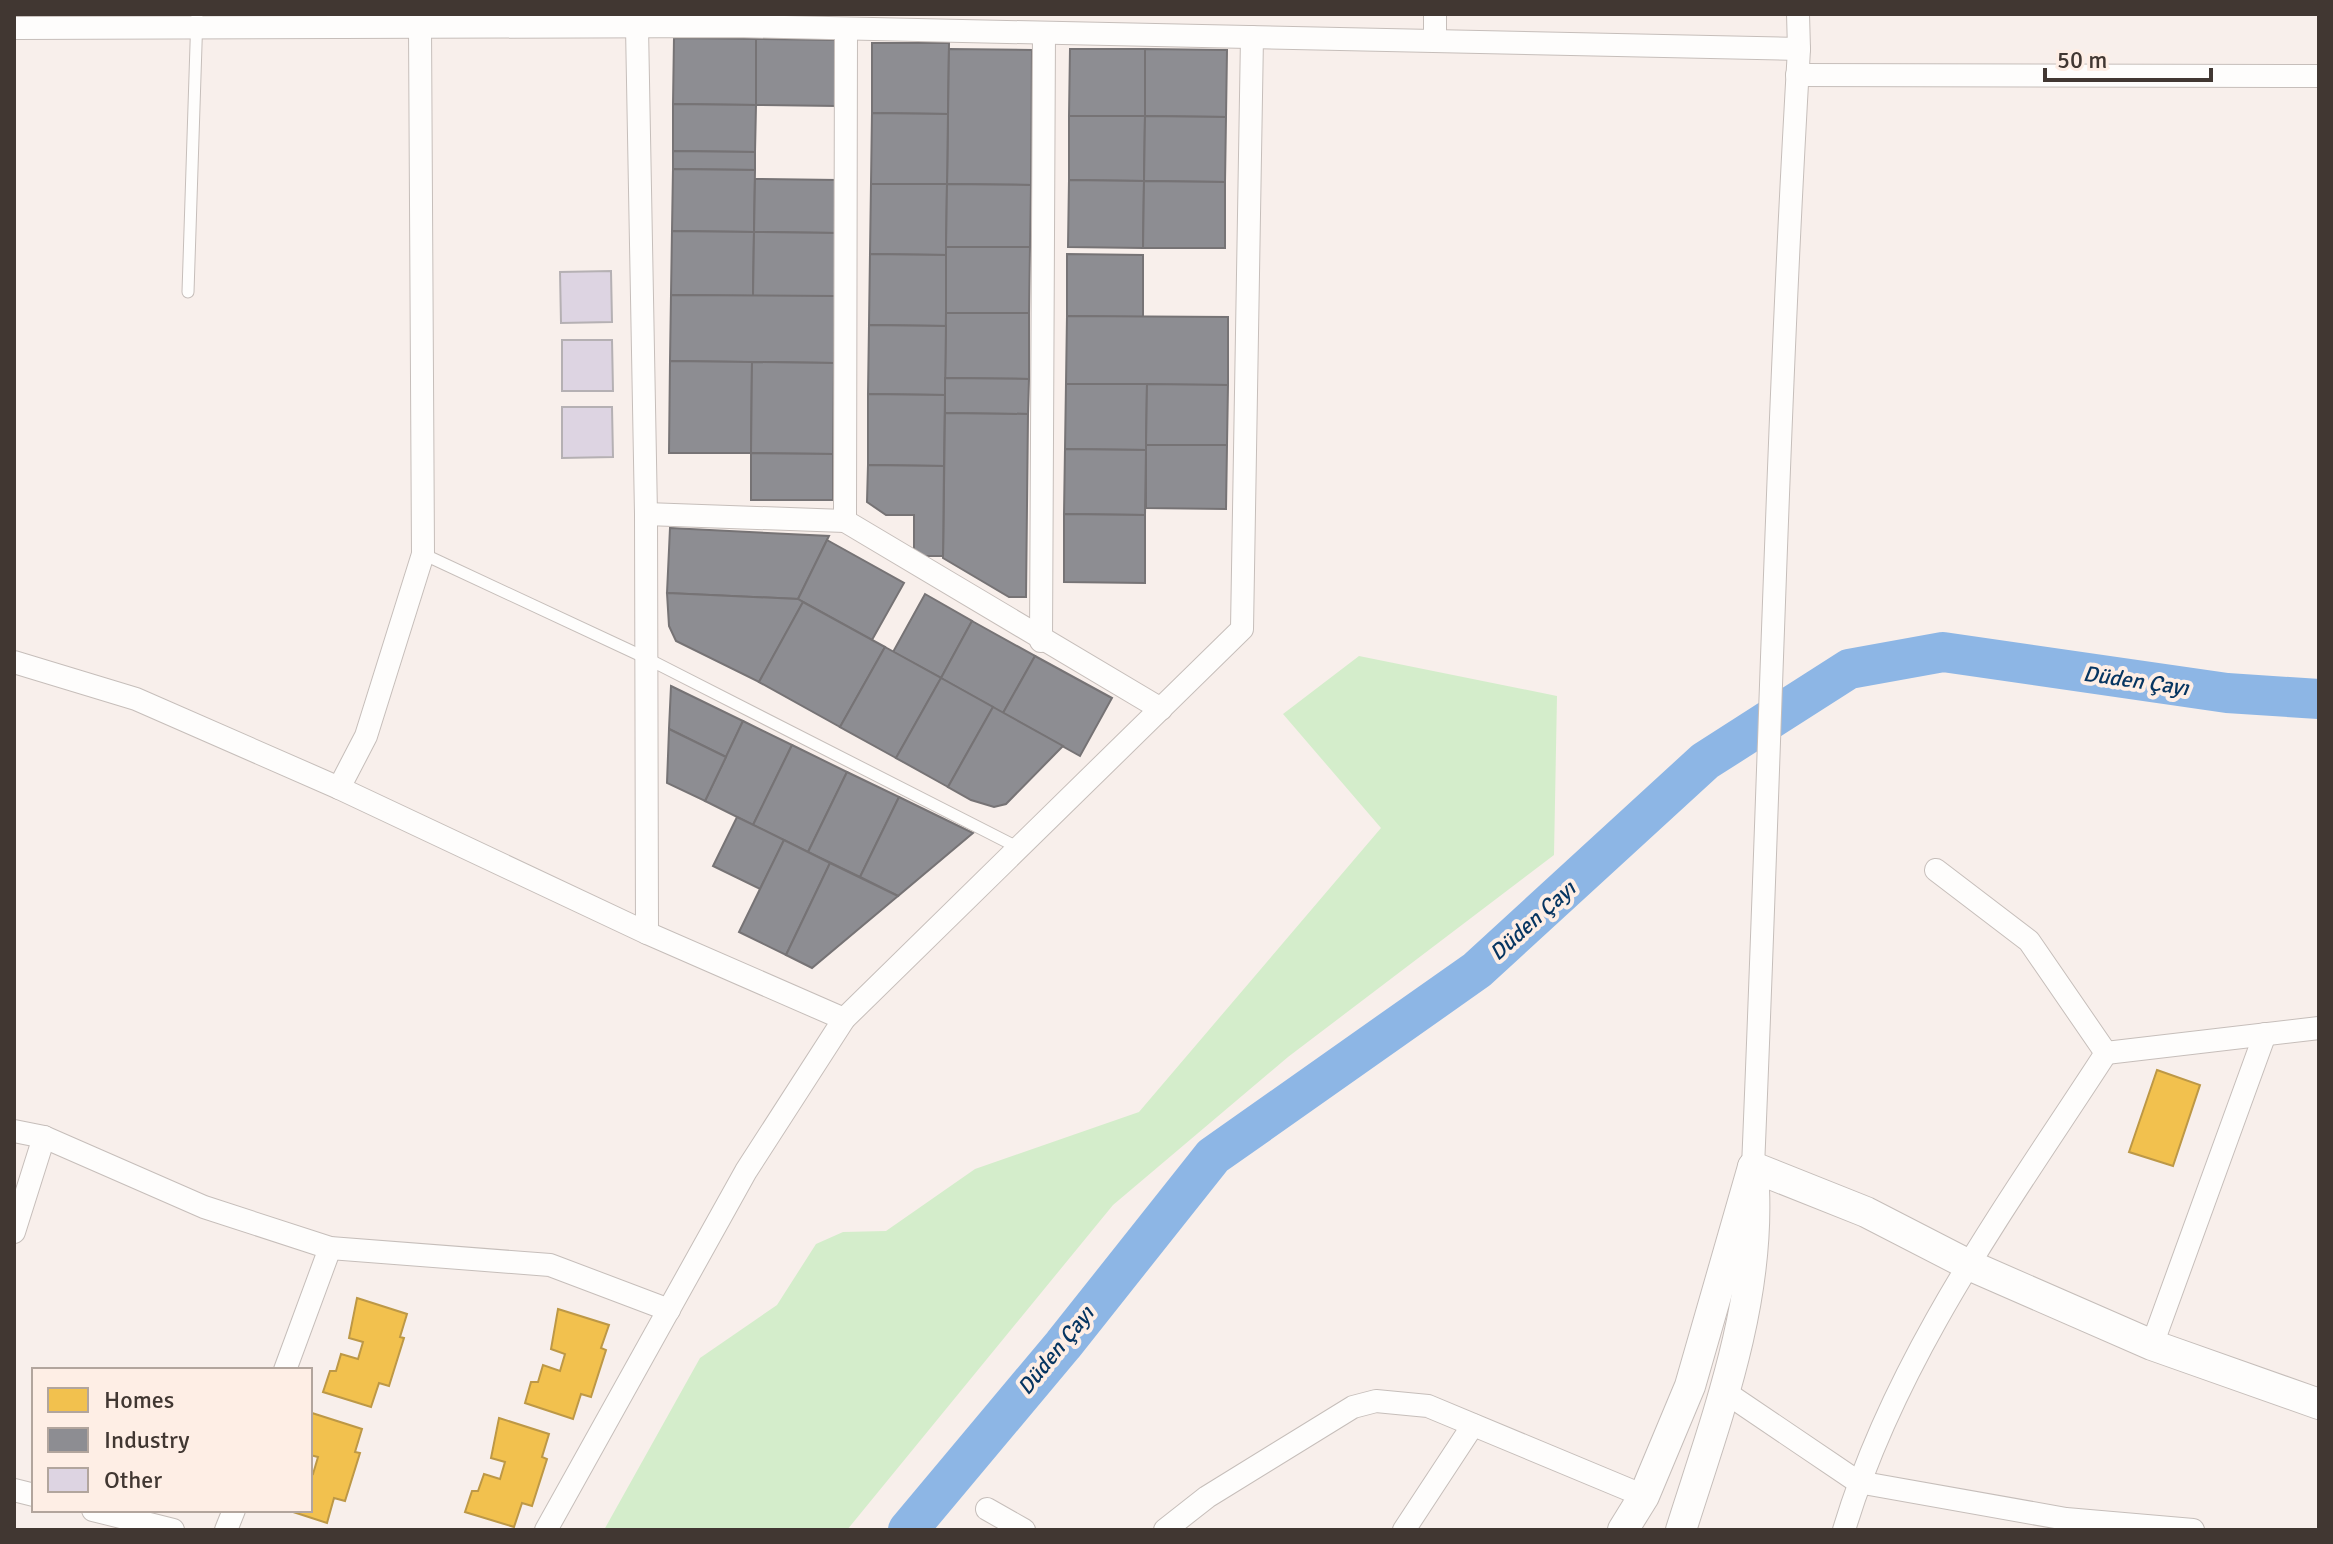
<svg xmlns="http://www.w3.org/2000/svg" width="2333" height="1544" font-family="Signika,sans-serif">
<rect width="100%" height="100%" fill="#f8efeb"/>
<path fill="#d4edcb" d="M1359,656L1557,696L1554,855L1288,1057L1113,1205L847,1530H604L700,1358L777,1305L816,1244L843,1232L886,1231L975,1169L1139,1112L1381,828L1283,714Z"/>
<g fill="#f2c14e" stroke="#bd9846" stroke-width="2">
<path d="M2157,1070L2200,1085L2173,1166L2129,1152Z"/>
<path d="M357,1298L407,1314L400,1337L404,1338L389,1386L379,1383L371,1407L323,1392L330,1371H336L341,1354L358,1359L363,1342L349,1338Z"/>
<path d="M558,1309L609,1325L601,1348L606,1350L591,1397L581,1394L573,1419L525,1403L531,1382H538L543,1365L560,1371L565,1354L551,1349Z"/>
<path d="M312,1413L362,1429L355,1452L360,1453L345,1501L334,1498L327,1523L287,1510H310V1473L313,1474L318,1457L310,1455Z"/>
<path d="M499,1418L549,1434L542,1457L547,1459L532,1506L522,1503L514,1527L465,1512L472,1491H478L484,1474L500,1479L505,1462L491,1458Z"/>
</g>
<g fill="#8d8d92" stroke="#767375" stroke-width="2">
<path d="M674,38L756,39V105L673,104Z"/>
<path d="M756,39L838,40L837,106L756,105Z"/>
<path d="M872,43H949L948,114L872,113Z"/>
<path d="M949,49L1032,50L1031,185L947,184Z"/>
<path d="M1070,49H1145V116H1069Z"/>
<path d="M1145,49L1227,50L1226,117L1145,116Z"/>
<path d="M673,104L756,105L755,152L673,151Z"/>
<path d="M872,113L948,114L947,184H871Z"/>
<path d="M1069,116H1145L1144,181L1069,180Z"/>
<path d="M1145,116L1226,117L1225,182L1144,181Z"/>
<path d="M673,151L755,152V170L673,169Z"/>
<path d="M673,169L755,170L754,232L672,231Z"/>
<path d="M755,179L837,180L836,233L754,232Z"/>
<path d="M1069,180L1144,181L1143,248L1068,247Z"/>
<path d="M1144,181L1225,182V248H1143Z"/>
<path d="M871,184H947L946,255L870,254Z"/>
<path d="M947,184L1031,185L1030,247H946Z"/>
<path d="M672,231L754,232L753,296L671,295Z"/>
<path d="M754,232L836,233L835,296H753Z"/>
<path d="M946,247H1030L1029,313H946Z"/>
<path d="M870,254L946,255V326L869,325Z"/>
<path d="M1067,254L1143,255V317L1067,316Z"/>
<path d="M671,295L835,296L834,363L670,361Z"/>
<path d="M946,313H1029V379L945,378Z"/>
<path d="M1067,316L1228,317V385L1066,384Z"/>
<path d="M869,325L946,326L945,395L868,394Z"/>
<path d="M670,361L752,362L751,453H669Z"/>
<path d="M752,362L834,363L833,454L751,453Z"/>
<path d="M945,378L1029,379L1028,414L945,413Z"/>
<path d="M1066,384H1147L1146,450L1065,449Z"/>
<path d="M1147,384L1228,385L1227,445H1146Z"/>
<path d="M868,394L945,395L944,466L868,465Z"/>
<path d="M945,413L1028,414L1026,597H1009L943,558Z"/>
<path d="M1146,445H1227L1226,509L1146,508Z"/>
<path d="M1065,449L1146,450L1145,515L1064,514Z"/>
<path d="M751,453L833,454V500H751Z"/>
<path d="M868,465L944,466L943,556H914V515H886L867,502Z"/>
<path d="M1064,514L1145,515V583L1064,582Z"/>
<path d="M670,528L829,536L798,599L667,593Z"/>
<path d="M827,540L904,583L872,640L798,599Z"/>
<path d="M667,593L798,599L803,602L759,682L676,641L669,626Z"/>
<path d="M925,594L972,621L941,678L893,652Z"/>
<path d="M803,602L885,647L840,727L759,682Z"/>
<path d="M972,621L1035,656L1003,713L941,678Z"/>
<path d="M885,647L941,678L896,758L840,727Z"/>
<path d="M1035,656L1112,698L1080,756L1003,713Z"/>
<path d="M941,678L993,707L948,787L896,758Z"/>
<path d="M671,686L743,721L726,757L669,729Z"/>
<path d="M993,707L1063,746L1006,804L994,807L971,800L948,787Z"/>
<path d="M743,721L792,745L753,825L705,801Z"/>
<path d="M669,729L726,757L705,801L667,783Z"/>
<path d="M792,745L847,772L808,852L753,825Z"/>
<path d="M847,772L899,797L860,877L808,852Z"/>
<path d="M899,797L973,833L898,896L860,877Z"/>
<path d="M737,817L784,840L760,889L713,866Z"/>
<path d="M784,840L830,863L786,955L739,932Z"/>
<path d="M830,863L898,896L812,968L786,955Z"/>
</g>
<g fill="none" stroke-linecap="round" stroke-linejoin="round">
<path stroke="#8db6e5" stroke-width="40" d="M908,1530L1063,1345L1213,1156L1477,970L1705,761L1849,669L1943,652L2227,693L2319,699"/>
</g>
<g fill="#ddd4e2" stroke="#b5b0b3" stroke-width="2">
<path d="M611,271L612,322L561,323L560,272Z"/>
<path d="M562,340H612L613,391H562Z"/>
<path d="M562,407H612L613,457L562,458Z"/>
</g>
<g fill="none" stroke-linecap="round" stroke-linejoin="round">
<g stroke="#c6beba" stroke-width="13">
<g id="service">
<path d="M188,292L197,14"/>
<path d="M423,554L646,658L1019,848"/>
</g>
</g>
<g stroke="#c6beba" stroke-width="24">
<g id="minor">
<path d="M637,27L646,514L647,933"/>
<path d="M14,28L734,26L1799,49L1798,14"/>
<path d="M846,29L845,521L1161,709"/>
<path d="M1435,41V14"/>
<path d="M1797,75L2319,76"/>
<path d="M646,514L845,521"/>
<path d="M1041,641L1044,33"/>
<path d="M14,662L136,699L339,788L647,933L844,1019"/>
<path d="M339,788L366,736L423,554L420,27"/>
<path d="M2106,1053L2319,1028"/>
<path d="M14,1131L44,1137L204,1207L330,1248L550,1265L669,1310"/>
<path d="M1753,1167C1769,794 1777,422 1799,49"/>
<path d="M14,1232L44,1137"/>
<path d="M2152,1345L2265,1034"/>
<path d="M285,1370L330,1248"/>
<path d="M1725,1392L1858,1482L2066,1519L2193,1530"/>
<path d="M14,1490L34,1495"/>
<path d="M987,1509L1024,1530"/>
<path d="M93,1510L173,1530"/>
<path d="M226,1530L234,1510"/>
<path d="M546,1530L746,1171L844,1019L1242,629L1252,37"/>
<path d="M1165,1530L1207,1497L1353,1407L1376,1401L1428,1406L1644,1496"/>
<path d="M1404,1530L1473,1425"/>
<path d="M1844,1530C1896,1356 2008,1204 2106,1053L2029,941L1936,870"/>
</g>
</g>
<g stroke="#c6beba" stroke-width="32">
<g id="secondary">
<path d="M1753,1167L1866,1212L1969,1265L2152,1345L2319,1404"/>
<path d="M1623,1530L1644,1496L1690,1386L1753,1167"/>
<path d="M1681,1530C1716,1419 1759,1307 1754,1189"/>
</g>
</g>
<use href="#service" stroke="#fefdfc" stroke-width="11"/>
<use href="#minor" stroke="#fefdfc" stroke-width="22"/>
<use href="#secondary" stroke="#fefdfc" stroke-width="30"/>
</g>
<g text-anchor="middle" stroke-width="8" stroke-linejoin="round" paint-order="stroke">
<g font-size="22" font-style="italic" fill="#063561" stroke="#feeee5">
<text transform="translate(2136 680) rotate(8)" y="8">Düden Çayı</text>
<text transform="translate(1532 920) rotate(-42)" y="8">Düden Çayı</text>
<text transform="translate(1055 1350) rotate(-51)" y="8">Düden Çayı</text>
</g>
</g>
<rect width="2333" height="1544" fill="none" stroke="#413732" stroke-width="32"/>
<rect x="32" y="1368" width="280" height="144" fill="#feeee5" stroke="#b2a59d" stroke-width="2"/>
<rect x="48" y="1388" width="40" height="24" fill="#f2c14e" stroke="#b2a59d" stroke-width="2"/>
<text x="104" y="1408" font-size="24" fill="#413732">Homes</text>
<rect x="48" y="1428" width="40" height="24" fill="#8d8d92" stroke="#b2a59d" stroke-width="2"/>
<text x="104" y="1448" font-size="24" fill="#413732">Industry</text>
<rect x="48" y="1468" width="40" height="24" fill="#ddd4e2" stroke="#b2a59d" stroke-width="2"/>
<text x="104" y="1488" font-size="24" fill="#413732">Other</text>
<path d="M2045 68v12h166v-12" fill="none" stroke="#413732" stroke-width="4"/>
<text x="2057" y="68" font-size="24" fill="#413732" stroke="#feeee5" stroke-width="6" paint-order="stroke">50 m</text>
</svg>
